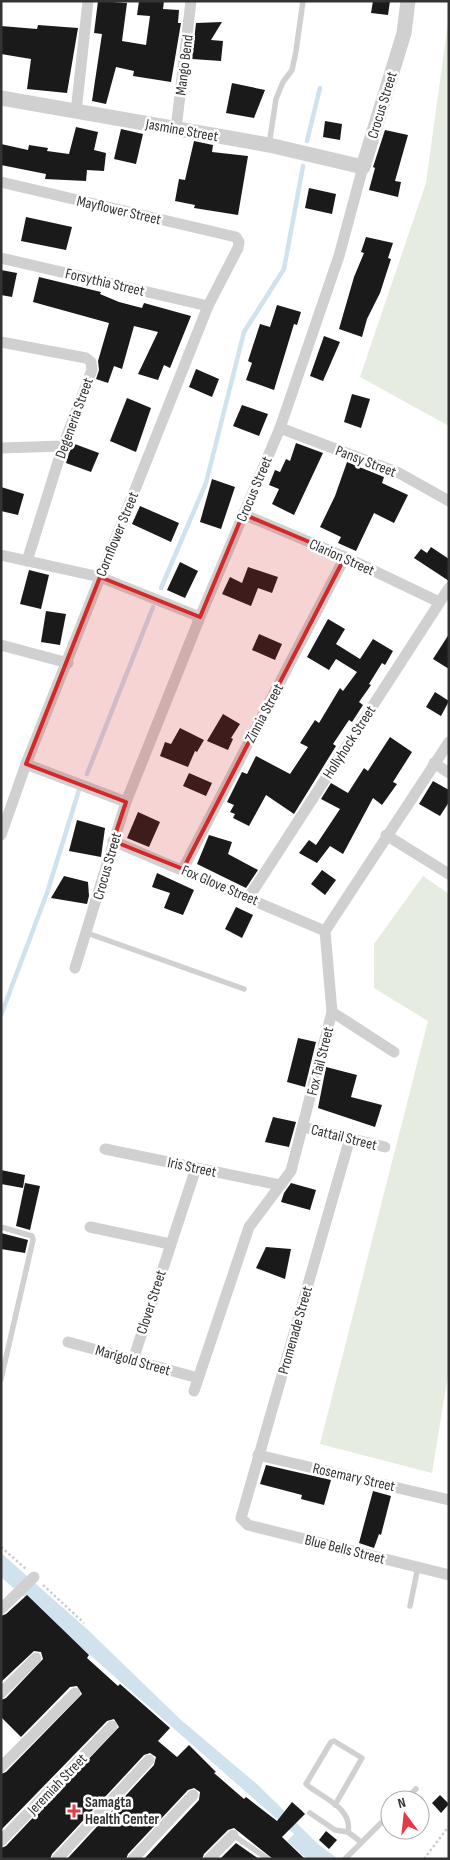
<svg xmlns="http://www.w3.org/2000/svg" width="450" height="1860" font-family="'Sofia Sans Condensed',sans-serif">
<rect width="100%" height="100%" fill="#fff"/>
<g fill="#e6ecdf">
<path d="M449,15V426L360,377L426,183Z"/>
<path d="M423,876L449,894V1369L432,1473L320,1444L428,1021L374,988V944Z"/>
</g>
<path fill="#cfe2ee" d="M1,1553L87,1629L181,1720L258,1785L318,1844L338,1859H307L287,1841L294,1834L1,1577Z"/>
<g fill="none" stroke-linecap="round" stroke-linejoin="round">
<g stroke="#cfe2ee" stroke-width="4.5">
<path d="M307,141L320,88"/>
<path d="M161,588L206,483L244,332L284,269L303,166"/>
<path d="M87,774L153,607"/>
<path d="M1,1015L47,893L79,790"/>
</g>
</g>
<g fill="#1a1a1a">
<path d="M98,1L127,3L122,41L146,45L150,16L137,15L139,1H164L163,9L179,10L178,23H181L171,82L133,76L134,71L116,67L106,104L92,101L102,34L94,33Z"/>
<path d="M373,1H390L388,15L371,13Z"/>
<path d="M222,22L211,40L223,41L221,61L192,59L196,23Z"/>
<path d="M38,25L78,28L67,93L27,89L31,59L1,54V26L37,29Z"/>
<path d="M232,83L265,90L254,118L226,113Z"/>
<path d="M325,121L342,124L340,140L323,137Z"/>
<path d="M76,127L98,132L94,150L106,153L104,171L87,170L86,181L45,179L46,174L1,165V144L28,150L29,145L48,148L47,151L69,154Z"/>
<path d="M121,129L143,134L136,164L114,159Z"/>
<path d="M385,130L408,135L395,181L401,182L398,197L369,190L375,168L373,167Z"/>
<path d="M194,141L213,145L212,152L248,156L238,215L194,208L195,205L175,201L179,179L185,180Z"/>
<path d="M309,188L336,194L332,214L305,208Z"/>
<path d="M26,217L72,227L66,250L21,241Z"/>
<path d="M366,237L393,243L388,258L391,259L380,293L367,319L362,337L339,329L354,277L364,253L361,252Z"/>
<path d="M1,270L17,273L12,297L1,295Z"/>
<path d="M39,277L101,292L100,294L119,302L142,308L144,303L191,316L170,368L164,365L158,380L138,374L158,332L134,326L122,369L114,366L108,383L96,379L99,370L98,361L109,323L33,302Z"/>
<path d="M277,305L301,312L297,325L294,324L274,390L246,380L252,363L248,361L260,324L270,327Z"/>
<path d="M324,336L340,342L323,381L310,376Z"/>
<path d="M196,369L219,379L212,397L189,387Z"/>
<path d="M352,394L370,399L361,428L344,422Z"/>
<path d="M127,398L151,408L136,452L110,441Z"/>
<path d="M242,405L268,414L259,436L233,426Z"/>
<path d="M72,443L99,453L91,472L66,463Z"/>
<path d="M296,443L323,453L294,515L272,504L279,489L269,485L275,470L280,472L286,459L290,461Z"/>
<path d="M347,462L384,477L382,483L408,495L394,523L374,513L356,551L338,543L341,537L320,527L335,496Z"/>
<path d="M212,479L235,487L221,529L200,522Z"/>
<path d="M1,487L24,494L18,515L1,511Z"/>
<path d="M140,506L179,523L171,542L132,524Z"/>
<path d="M431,547L449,559V581L414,558L421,549L427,553Z"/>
<path d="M180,562L198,571L185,598L167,590Z"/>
<path d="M248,567L278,577L272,593L258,588L251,606L222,594L230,577L242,583Z"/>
<path d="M29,570L49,575L41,609L20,604Z"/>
<path d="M46,611L66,614L60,645L41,642Z"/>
<path d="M328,619L345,629L336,644L360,659L373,639L393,651L385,665L382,663L369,684L371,685L359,702L363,705L352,722L349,720L333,744L336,746L294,814L266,795L249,826L233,818L235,814L230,812L234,805L227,802L242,772L247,774L256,756L290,774L308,747L300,743L315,720L319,723L340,688L343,691L357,672L336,659L329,670L307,657Z"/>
<path d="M259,634L282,644L275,660L252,650Z"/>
<path d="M449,634V669L433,659Z"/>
<path d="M435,692L449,701L441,716L426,707Z"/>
<path d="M223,714L240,724L231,738L233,739L228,750L207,741Z"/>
<path d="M180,728L204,740L197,752L195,751L188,767L160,756L165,742L171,744Z"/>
<path d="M390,737L412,752L393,782L397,784L382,805L373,798L343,854L330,846L317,863L299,853L309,840L316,845L340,809L321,799L331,783L348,793L364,768L368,771Z"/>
<path d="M189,773L212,783L206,796L183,786Z"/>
<path d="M433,781L449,790V802L440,816L419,804Z"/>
<path d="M138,812L160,822L149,847L127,838Z"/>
<path d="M77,820L105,828L101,857L69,851Z"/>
<path d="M209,835L232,842L228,854L258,870L246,888L197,864Z"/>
<path d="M322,870L336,880L325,895L311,884Z"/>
<path d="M157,873L194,890L183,915L164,908L170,893L152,887Z"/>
<path d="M64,876L88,882L89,896L87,904L51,898Z"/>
<path d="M236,907L253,915L242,938L225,929Z"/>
<path d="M298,1038L316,1042L305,1087L287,1082Z"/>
<path d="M326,1067L357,1075L351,1097L382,1105L375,1127L318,1108Z"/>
<path d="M273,1117L296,1122L289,1147L265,1142Z"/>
<path d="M1,1170L25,1175L23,1188L1,1184Z"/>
<path d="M25,1183L40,1186L30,1230L16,1226Z"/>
<path d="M291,1183L316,1190L310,1210L281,1202L284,1193Z"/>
<path d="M1,1233L28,1240L25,1253L1,1249Z"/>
<path d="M266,1247L291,1249L285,1279L256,1268Z"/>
<path d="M266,1465L331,1480L324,1505L301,1499L302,1495L260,1484Z"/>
<path d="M373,1491L391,1496L381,1535L379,1534L374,1548L359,1543Z"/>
<path d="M27,1595L89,1655L87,1658L118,1686L120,1684L170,1728L158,1741L177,1757L189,1745L216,1772L214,1773L244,1799L246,1797L277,1821L292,1802L301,1810L305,1814L282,1837L305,1859H273L234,1828L228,1830L204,1854L202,1859H144L199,1800L200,1792L194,1788L188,1790L128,1854L126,1859H67L154,1765L156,1757L150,1753L144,1755L52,1854L50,1859H1V1848L6,1846L119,1727L114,1719L107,1721L1,1830V1774L6,1772L82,1694L77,1686L70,1687L21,1737L1,1717V1700L6,1698L43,1659L41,1652L34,1651L1,1682V1616L6,1614Z"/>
<path d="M440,1795L449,1804L441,1813L432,1803Z"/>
<path d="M326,1831L337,1840L329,1849L319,1840Z"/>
<path d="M236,1843L259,1859H220Z"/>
</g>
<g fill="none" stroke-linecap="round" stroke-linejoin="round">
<g stroke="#cdcdcd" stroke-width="2.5" stroke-dasharray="2.5 2.5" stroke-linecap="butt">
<path d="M1,1547L26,1569"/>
<path d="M43,1585L84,1623"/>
<path d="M424,1859L449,1826"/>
</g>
<g stroke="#d0d0d0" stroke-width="5.5">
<path d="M269,145L276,99L283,82L292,70L296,51L303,1"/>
<path d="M87,933L244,989"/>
<path d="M1,1227L32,1236L33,1240L1,1379"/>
<path d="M410,1606L418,1567"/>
<path d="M405,1800L416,1789"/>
<path d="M335,1805L362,1758L334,1741L331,1742L306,1784C320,1797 353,1807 348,1832L361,1842"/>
<path d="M310,1813L335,1830L348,1832"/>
<path d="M233,1835L268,1859"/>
<path d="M345,1859L390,1814"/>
</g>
<g stroke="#d0d0d0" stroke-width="11">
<path d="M76,112L88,1"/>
<path d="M176,129L191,1"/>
<path d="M1,182L236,237L239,242L238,248L208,306L26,764L1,835"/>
<path d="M1,258L208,306"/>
<path d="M1,342L86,358L91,362L92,370L63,446L27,561"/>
<path d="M280,428L399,473L449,501"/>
<path d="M1,448L63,446"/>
<path d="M243,514L345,557L439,602"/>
<path d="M1,555L100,577L200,617"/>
<path d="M1,645L68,663"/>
<path d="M434,763L449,773"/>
<path d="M26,764L126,802"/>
<path d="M386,835L449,874"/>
<path d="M113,841L325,931"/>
<path d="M183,869L345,557"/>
<path d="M249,897L449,588"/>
<path d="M75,968L126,802L200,617L280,428L339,256L363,167"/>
<path d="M332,1012L394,1052"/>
<path d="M303,1127L385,1147"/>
<path d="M350,1138L241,1518L248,1525L449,1575"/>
<path d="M105,1149L280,1185"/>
<path d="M90,1227L170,1244"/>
<path d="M68,1342L198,1378"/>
<path d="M133,1360L196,1168"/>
<path d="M194,1391L249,1227L291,1171L332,1012L325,931L449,742"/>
<path d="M258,1455L449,1500"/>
<path d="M1,1609L34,1577"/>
<path d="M1,1693L36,1658"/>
<path d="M1,1767L75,1693"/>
<path d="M1,1841L112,1726"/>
<path d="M57,1859L149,1760"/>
<path d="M133,1859L193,1795"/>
<path d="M209,1859L233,1835"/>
</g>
<path stroke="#d0d0d0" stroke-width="15" d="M1,98L269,145L363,167L404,33L408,1"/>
</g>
<path fill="#d62828" fill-opacity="0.2" stroke="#d62828" stroke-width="4" stroke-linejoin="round" d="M243,514L345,557L183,869L113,841L126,802L26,764L100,577L200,617Z"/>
<path fill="#e63946" stroke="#fff" stroke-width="2" d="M71.5 1803.5h5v5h5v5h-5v5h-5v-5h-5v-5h5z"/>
<g text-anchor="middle" stroke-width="5" stroke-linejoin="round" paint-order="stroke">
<g font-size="15" fill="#333" stroke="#fff">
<text transform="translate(184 65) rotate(-83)" y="5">Mango Bend</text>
<text transform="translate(382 105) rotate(-73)" y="5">Crocus Street</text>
<text transform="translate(182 130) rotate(10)" y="5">Jasmine Street</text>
<text transform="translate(119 210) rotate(13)" y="5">Mayflower Street</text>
<text transform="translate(105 282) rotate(13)" y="5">Forsythia Street</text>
<text transform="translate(74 418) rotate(-70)" y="5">Degeneria Street</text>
<text transform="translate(366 461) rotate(21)" y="5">Pansy Street</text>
<text transform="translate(254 489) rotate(-67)" y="5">Crocus Street</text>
<text transform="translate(117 534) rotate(-68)" y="5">Cornflower Street</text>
<text transform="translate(342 557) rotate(24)" y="5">Clarion Street</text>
<text transform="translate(264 713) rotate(-62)" y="5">Zinnia Street</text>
<text transform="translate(349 742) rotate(-57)" y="5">Hollyhock Street</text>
<text transform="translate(107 866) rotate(-74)" y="5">Crocus Street</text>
<text transform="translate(220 885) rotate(23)" y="5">Fox Glove Street</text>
<text transform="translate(320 1061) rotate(-76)" y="5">Fox Tail Street</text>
<text transform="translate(344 1137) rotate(14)" y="5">Cattail Street</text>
<text transform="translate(192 1167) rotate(12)" y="5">Iris Street</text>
<text transform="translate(151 1302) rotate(-72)" y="5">Clover Street</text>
<text transform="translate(295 1330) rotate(-74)" y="5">Promenade Street</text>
<text transform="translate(133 1360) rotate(16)" y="5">Marigold Street</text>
<text transform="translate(354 1477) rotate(13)" y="5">Rosemary Street</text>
<text transform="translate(345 1549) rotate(14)" y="5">Blue Bells Street</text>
<text transform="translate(57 1784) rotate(-46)" y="5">Jeremiah Street</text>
</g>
<g font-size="15" font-weight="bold" fill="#333" stroke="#fff" text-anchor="start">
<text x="85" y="1807">Samagta<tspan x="85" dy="17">Health Center</tspan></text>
</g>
</g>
<rect width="450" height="1860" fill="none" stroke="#333333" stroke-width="5"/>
<g transform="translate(405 1815) rotate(345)"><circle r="24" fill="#ffffff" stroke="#adadad"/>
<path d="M0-4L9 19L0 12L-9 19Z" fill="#e63946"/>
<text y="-8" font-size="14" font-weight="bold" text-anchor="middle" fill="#333333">N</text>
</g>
</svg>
